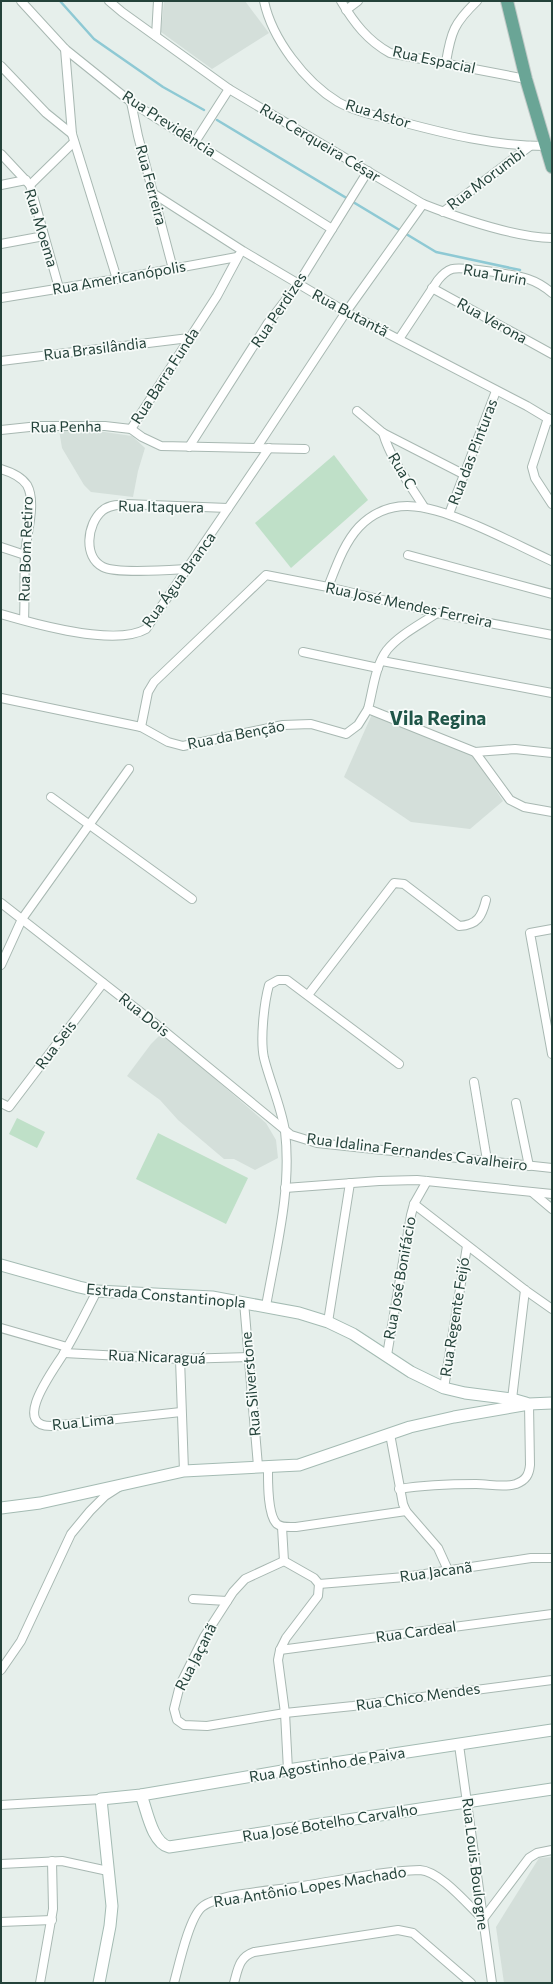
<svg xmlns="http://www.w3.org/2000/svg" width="553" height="1984" font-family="Commissioner,sans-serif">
<rect width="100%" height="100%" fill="#e6efeb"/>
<g fill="#d4dfda">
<path d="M164,1H245L269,33L212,69L161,32Z"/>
<path d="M84,429L132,436L145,448L138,471L133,497L91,492L84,485L62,448L59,430Z"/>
<path d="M373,712L473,755L503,801L470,829L411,822L344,777Z"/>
<path d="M162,1033L266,1123L276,1140L278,1158L255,1170L234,1159H224L178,1120L160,1100L127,1076L151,1044Z"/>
<path d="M552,1857V1983H504L496,1927L539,1858Z"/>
</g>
<g fill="#bfe0c8">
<path d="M334,455L368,500L291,568L255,523Z"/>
<path d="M17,1118L45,1132L37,1148L9,1134Z"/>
<path d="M158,1133L248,1178L226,1224L136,1179Z"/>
</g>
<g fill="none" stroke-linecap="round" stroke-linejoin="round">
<g stroke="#8ec9d4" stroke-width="2.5">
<path d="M60,1L94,39L163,87L204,110"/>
<path d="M217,120L436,252L520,270"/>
</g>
<g stroke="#a8b8b2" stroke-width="10">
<g id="street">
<path d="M21,1L65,49L131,102L332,229"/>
<path d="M109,1L122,12L229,89L423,204C459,218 514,237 552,238"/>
<path d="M264,1C272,39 305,82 338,102C356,112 378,116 398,121C447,134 494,146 545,146"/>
<path d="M341,1C354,23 368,41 390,53L526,79"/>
<path d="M346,10L358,1"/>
<path d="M156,36L158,1"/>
<path d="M65,49L72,134L117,279"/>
<path d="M446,62C451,32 454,23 477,1"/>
<path d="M1,66L46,113L72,134"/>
<path d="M131,102L138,136L173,269"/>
<path d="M195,142L229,89"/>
<path d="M1,154L30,185L59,288"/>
<path d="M1,185L26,180"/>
<path d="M30,185L74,142"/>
<path d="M154,194L243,251L346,312L527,406L552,421"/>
<path d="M443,212L530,146"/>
<path d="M1,244L44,236"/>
<path d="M432,288L552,354"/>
<path d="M1,298L117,279L237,257"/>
<path d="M399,339L438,280C442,275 446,271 452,269C463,266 516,275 528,279C537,282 545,287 552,293"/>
<path d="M1,361L189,338"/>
<path d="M357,411L383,433L465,475"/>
<path d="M548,418L532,467L535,478L552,504"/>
<path d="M131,429L217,296L239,255"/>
<path d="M1,430L39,426H105L131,429L142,437L161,446L305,449"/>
<path d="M383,433C391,460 409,483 424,507"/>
<path d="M189,447L268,323L298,284L368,171"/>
<path d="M257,447L346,312L423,204"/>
<path d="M1,469C11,472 21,476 27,485C37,503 26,535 25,555C24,577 25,598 24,620"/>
<path d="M449,514L496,391"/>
<path d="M1,547L25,555"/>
<path d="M408,555L552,594"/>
<path d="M188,569C170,570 116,574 103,567C83,557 87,524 102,511C108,505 117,505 125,504L228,508"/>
<path d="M328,587C336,567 344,543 359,527C394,491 436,509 475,525C501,536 526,549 552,561"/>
<path d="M437,613C421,624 399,635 387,650C375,666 373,690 368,709L475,752L510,800L524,807L552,812"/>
<path d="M1,614C35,624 115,647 146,629L269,448"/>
<path d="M303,652L378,668"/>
<path d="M382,661L552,693"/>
<path d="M1,698L141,727L168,742L183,746L283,725L311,724L346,734L358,725L368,709"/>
<path d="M141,727L148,692L154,682L266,575L328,587L437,613L552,635"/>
<path d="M475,752L515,749L552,753"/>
<path d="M51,797L192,899"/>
<path d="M1,903L157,1025L291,1135L317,1143L552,1168"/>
<path d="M552,929L530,933L552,1054"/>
<path d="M1,965L22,919L129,769"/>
<path d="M308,995L394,883L404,884L459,926C478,925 482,916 486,900"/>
<path d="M474,1082L487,1160"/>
<path d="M1,1103L9,1107L103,983"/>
<path d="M516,1103L529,1166"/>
<path d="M285,1188L379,1181L417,1180L552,1194"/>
<path d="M533,1193L552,1209"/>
<path d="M414,1204L525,1290L552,1309"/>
<path d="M97,1291C86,1312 76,1333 64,1353C56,1367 9,1427 52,1426L181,1412"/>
<path d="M244,1302L258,1466"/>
<path d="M266,1306C276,1249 292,1189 285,1131C281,1106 270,1082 264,1058C260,1040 264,1003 269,985L278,980H287L399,1064"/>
<path d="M328,1322L350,1183"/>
<path d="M1,1328L67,1347"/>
<path d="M64,1353L180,1359L250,1357"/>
<path d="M387,1355L411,1215L414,1204L427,1181"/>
<path d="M180,1359L184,1471"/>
<path d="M444,1388L467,1246"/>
<path d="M512,1399L525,1290"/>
<path d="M390,1434L403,1504L406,1511L438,1548L448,1570"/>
<path d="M268,1466C268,1479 267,1515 277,1524C282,1528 290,1527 296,1527L406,1511"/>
<path d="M399,1489C424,1485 450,1484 476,1484C489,1484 504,1488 516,1484C526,1480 529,1475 530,1465L529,1404"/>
<path d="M282,1527L284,1561"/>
<path d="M319,1584L314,1578L284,1561L245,1579L233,1592L204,1637L180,1685L174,1709L177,1720L184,1725L207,1726L285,1713L353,1706L552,1680"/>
<path d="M319,1584L405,1577L531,1558H552"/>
<path d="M193,1599L227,1601"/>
<path d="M280,1650L552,1614"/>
<path d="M1,1670L21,1641L71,1534L90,1511L105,1496L119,1487"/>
<path d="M459,1745L492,1983"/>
<path d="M288,1770L285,1713L278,1660L280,1650L286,1638L318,1596L319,1584"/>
<path d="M1,1805L101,1799"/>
<path d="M1,1864L62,1861L108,1871"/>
<path d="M1,1922L52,1920"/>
<path d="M40,1983L53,1909L52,1861"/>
<path d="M174,1983C179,1965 189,1918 202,1907C219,1893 280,1890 303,1886C341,1880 381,1871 420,1870C440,1871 468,1905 483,1919L529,1858L537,1853L552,1850"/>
<path d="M234,1983C238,1969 239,1957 254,1952L398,1930L413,1933L471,1983"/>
</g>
</g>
<g stroke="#a4bbb3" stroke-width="13">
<g id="secondary">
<path d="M1,1265L79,1287L97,1291L212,1297L299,1313L328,1322L353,1334L411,1372L444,1388L465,1393L512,1399L526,1403"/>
<path d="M1,1508L40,1503L184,1471L299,1465L410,1427L454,1417L529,1404L552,1403"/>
<path d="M141,1795C147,1810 152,1843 169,1847L552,1789"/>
<path d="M99,1983L110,1926L112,1906L101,1799L141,1795L288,1770L552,1730"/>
</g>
</g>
<g stroke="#c2cac8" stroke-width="14">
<path id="primary" d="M507,1L526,79L552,167"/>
</g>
<use href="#street" stroke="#fff" stroke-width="8"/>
<use href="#secondary" stroke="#fff" stroke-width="11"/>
<use href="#primary" stroke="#6aa596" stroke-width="12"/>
</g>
<g text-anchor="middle" stroke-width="3.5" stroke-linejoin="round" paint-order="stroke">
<g font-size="15" fill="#24423a" stroke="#f7fbf9">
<text transform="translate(434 60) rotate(12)" y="5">Rua Espacial</text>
<text transform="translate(378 114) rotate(17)" y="5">Rua Astor</text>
<text transform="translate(169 124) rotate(33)" y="5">Rua Previdência</text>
<text transform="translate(320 143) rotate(31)" y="5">Rua Cerqueira César</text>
<text transform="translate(486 179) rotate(-37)" y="5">Rua Morumbi</text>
<text transform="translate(151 185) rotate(75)" y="5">Rua Ferreira</text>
<text transform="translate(41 228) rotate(73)" y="5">Rua Moema</text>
<text transform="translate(495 275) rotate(10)" y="5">Rua Turin</text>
<text transform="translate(119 278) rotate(-10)" y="5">Rua Americanópolis</text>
<text transform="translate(279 310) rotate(-56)" y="5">Rua Perdizes</text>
<text transform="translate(350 313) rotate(28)" y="5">Rua Butantã</text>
<text transform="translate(492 321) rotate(29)" y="5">Rua Verona</text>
<text transform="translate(95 349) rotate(-7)" y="5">Rua Brasilândia</text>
<text transform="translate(165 376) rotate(-57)" y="5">Rua Barra Funda</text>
<text transform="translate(66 427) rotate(-1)" y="5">Rua Penha</text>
<text transform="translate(473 452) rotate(-69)" y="5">Rua das Pinturas</text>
<text transform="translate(402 471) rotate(59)" y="5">Rua C</text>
<text transform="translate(161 507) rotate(1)" y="5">Rua Itaquera</text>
<text transform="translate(26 549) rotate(-88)" y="5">Rua Bom Retiro</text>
<text transform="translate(179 580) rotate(-54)" y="5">Rua Água Branca</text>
<text transform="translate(409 605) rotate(12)" y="5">Rua José Mendes Ferreira</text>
<text transform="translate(236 735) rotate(-11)" y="5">Rua da Benção</text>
<text transform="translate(144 1015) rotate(38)" y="5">Rua Dois</text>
<text transform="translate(56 1045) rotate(-53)" y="5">Rua Seis</text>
<text transform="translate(417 1152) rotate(7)" y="5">Rua Idalina Fernandes Cavalheiro</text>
<text transform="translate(400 1278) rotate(-80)" y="5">Rua José Bonifácio</text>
<text transform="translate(166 1296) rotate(5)" y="5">Estrada Constantinopla</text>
<text transform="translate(455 1317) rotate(-81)" y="5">Rua Regente Feijó</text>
<text transform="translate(157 1357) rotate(2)" y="5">Rua Nicaraguá</text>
<text transform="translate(251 1384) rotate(-95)" y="5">Rua Silverstone</text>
<text transform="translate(83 1422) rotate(-6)" y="5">Rua Lima</text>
<text transform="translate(436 1572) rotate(-8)" y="5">Rua Jacanã</text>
<text transform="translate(416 1632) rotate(-8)" y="5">Rua Cardeal</text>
<text transform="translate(196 1657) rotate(-63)" y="5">Rua Jaçanã</text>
<text transform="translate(418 1697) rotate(-8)" y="5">Rua Chico Mendes</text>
<text transform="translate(327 1765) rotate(-9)" y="5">Rua Agostinho de Paiva</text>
<text transform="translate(330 1823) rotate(-9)" y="5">Rua José Botelho Carvalho</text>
<text transform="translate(475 1864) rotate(83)" y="5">Rua Louis Boulogne</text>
<text transform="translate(310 1887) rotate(-9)" y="5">Rua Antônio Lopes Machado</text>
</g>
<g font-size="19" font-weight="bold" fill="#1f5548" stroke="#f7fbf9">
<text x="438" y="725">Vila Regina</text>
</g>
</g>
<rect width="553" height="1984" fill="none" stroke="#24423a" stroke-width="4"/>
</svg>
